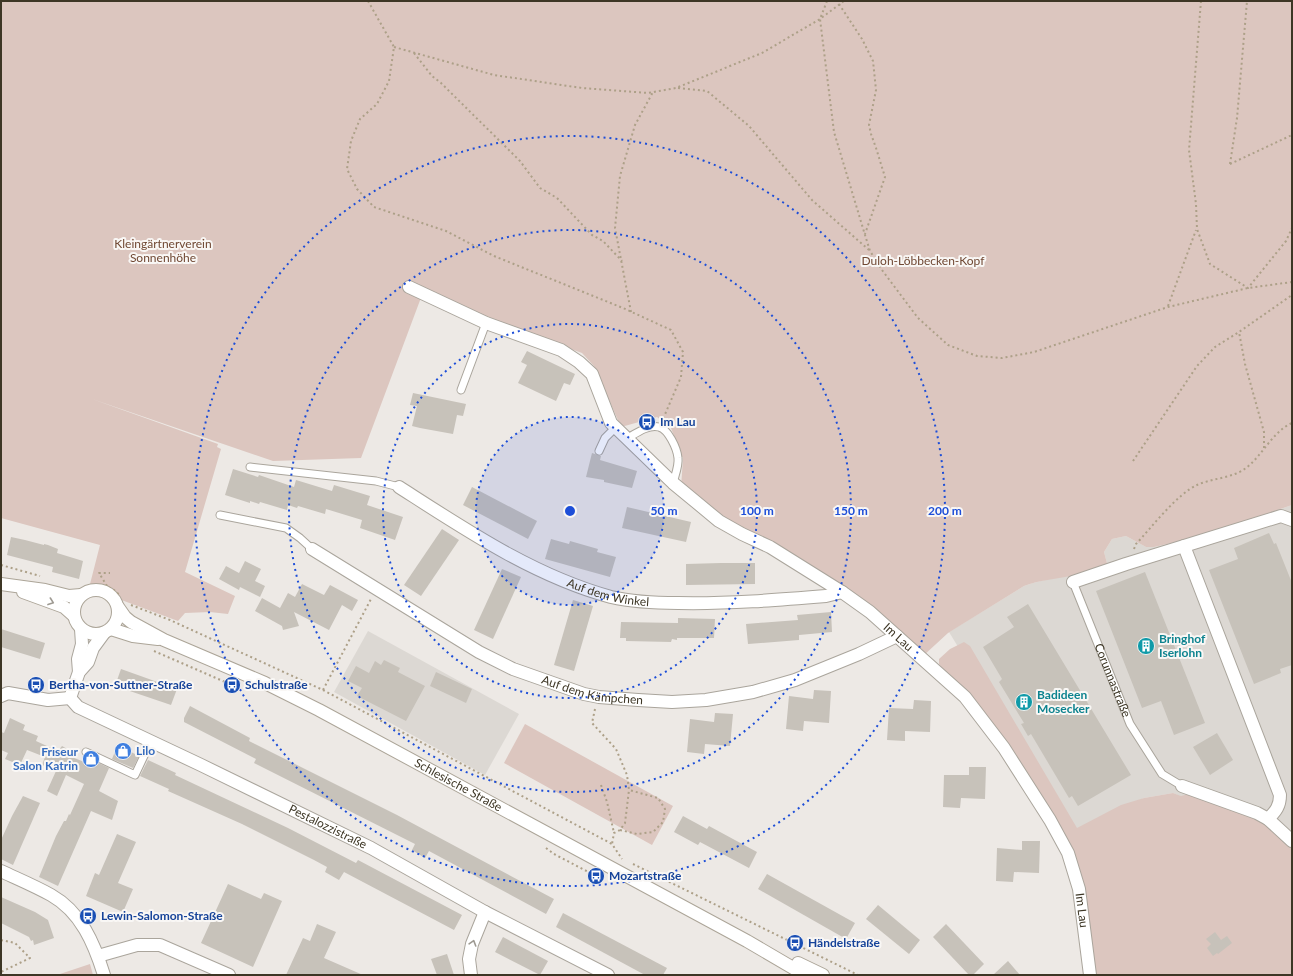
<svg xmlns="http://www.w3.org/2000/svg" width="1293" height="976" font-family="Lato,sans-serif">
<rect width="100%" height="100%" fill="#ede9e5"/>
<g fill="#dcd8d3">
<path d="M1292,505V845L1173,793L1144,798L1071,832L949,632L1024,586L1033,583L1056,577L1070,576L1108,567L1104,552L1112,539L1126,536L1146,547H1154L1202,536Z"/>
<path d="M368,631L519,714L485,775L334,692Z"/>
</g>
<g fill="#dcc6bf">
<path d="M1,1H1292V505L1202,536L1154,547H1146L1126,536L1112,539L1104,552L1108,567C1096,570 1083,574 1071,576C1055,579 1040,580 1024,586L948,633L923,656L843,588L720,519L681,487L683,459L671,428L657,417L621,427L594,366L582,353L422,295L361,458L273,461L92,399L218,444L217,447L221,449L185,572L235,596L228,614L210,612L185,613L178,621L89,588L100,545L1,518Z"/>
<path d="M964,642L970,646L1077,828L1121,805L1144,798L1173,793L1181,796L1189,794L1264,821L1292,845V975H1090L1072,851L939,664V659L950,649Z"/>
<path d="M525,724L673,806L652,845L504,763Z"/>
<path d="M90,964L93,975H57Z"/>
</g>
<g fill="#c7c2ba">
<path d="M527,351L575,374L570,385L564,383L556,401L518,383L527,365L521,362Z"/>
<path d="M413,393L466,404L463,416L457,415L453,434L420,428L412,426L417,406L410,405Z"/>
<path d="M592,453L601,456L600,460L637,471L632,488L604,482V480L586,477Z"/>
<path d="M233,469L258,477L259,475L294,487L296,480L332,491L334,485L370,496L367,505L403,517L395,540L360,528L362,520L326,509L325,514L298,506L297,508L288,505L287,510L260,502L259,504L250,501V503L225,495Z"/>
<path d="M472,487L537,521L528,539L463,505Z"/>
<path d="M627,507L691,522L686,542L622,528Z"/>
<path d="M442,529L459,540L421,596L404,585Z"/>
<path d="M1269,533L1274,544L1276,543L1292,583V665L1280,669L1281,673L1254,684L1209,570L1238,559L1234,548Z"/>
<path d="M11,537L25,540L44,545V544L48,545L58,549L57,553L83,561L79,579L52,572L53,567L7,555Z"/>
<path d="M551,539L569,544L570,541L598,549L597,552L616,557L610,577L545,559Z"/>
<path d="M245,561L261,569L255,581L265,586L260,597L240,587L239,590L219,579L226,566L239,573Z"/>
<path d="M721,563H755V584L686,585V564Z"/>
<path d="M502,569L521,577L493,639L474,630Z"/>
<path d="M1145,572L1205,723L1174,735L1161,701L1142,708L1096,591Z"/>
<path d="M302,584L324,595L330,585L358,600L352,611L342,605L329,630L294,612L299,626L283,630L282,626L255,611L262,598L280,608L288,593L295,597Z"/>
<path d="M573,600L593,606L574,671L554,665Z"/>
<path d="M1028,604L1131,775L1078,806L1072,796L1069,798L1031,734L1028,736L1021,724L1024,723L999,682L1002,679L983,647L1014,627L1007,617Z"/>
<path d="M831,612L832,632L799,635V640L748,644L746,624L798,620L797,615Z"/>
<path d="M678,618L715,619L714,638H677V640L672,639L671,642L626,641V638H620L621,622L678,623Z"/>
<path d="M1,629L45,643L40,659L1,647Z"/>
<path d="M384,660L400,668L398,672L425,686L406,721L357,696L362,688L348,681L356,666L369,673L375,661L381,665Z"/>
<path d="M121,669L177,689L171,705L115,686Z"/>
<path d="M436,672L472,689L466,703L430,686Z"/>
<path d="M814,690L831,691L829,723L804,721L803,731L786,729L789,696L813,699Z"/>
<path d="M914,700L931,701L930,732L905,731V741L887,740L889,708L913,709Z"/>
<path d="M190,706L250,738L249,741L397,815L554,899L546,914L429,851L425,858L412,850L415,844L254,763L256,759L184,722V718Z"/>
<path d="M715,713L733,714L730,746L705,744L704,754L687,752L690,719L714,722Z"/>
<path d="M10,718L25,725L23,730L38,736L36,741L58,751L62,746L69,750V756L87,763L90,759L109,768L99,791L118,801L112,820L91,811L58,886L39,877L56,836L64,821H66L69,814L70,815L84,784L66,775L57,796L47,791L56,771L42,765L45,757L27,750L20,765L5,759L8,753L1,750V732L4,733Z"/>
<path d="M1217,733L1233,760L1210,775L1193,747Z"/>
<path d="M118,744L132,749L131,752L139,756L133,768L112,759Z"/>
<path d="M148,760L176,773L175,775L288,828L356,863L358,860L462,915L454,930L344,872L339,880L325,872L327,867L314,860L242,824L168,791L169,789L140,776Z"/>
<path d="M969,767H986L985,799L961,798L960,808L943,807L944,775H969Z"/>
<path d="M23,796L40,803L13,865L1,859V840L12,816Z"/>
<path d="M683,816L707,829L709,826L757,852L749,868L700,842L698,845L674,832Z"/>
<path d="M117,834L136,842L118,883L133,889L123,912L86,896L95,873L99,875Z"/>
<path d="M1022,841H1040L1039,873L1014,872L1013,882L996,881L997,848L1022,850Z"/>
<path d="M767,874L855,923L846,939L758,889Z"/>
<path d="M228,884L261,899L264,893L282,901L253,967L201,943Z"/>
<path d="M1,897L35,912L48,920L54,938L34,945L33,940L31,941L29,937L1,923Z"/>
<path d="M878,905L920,940L909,954L866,919Z"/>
<path d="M563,913L667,968L663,975H645L556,927Z"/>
<path d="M317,924L336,932L324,958L363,975H286L303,938L310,941Z"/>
<path d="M946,924L984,964L973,975H969L933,937Z"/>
<path d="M1215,932L1221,940L1227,936L1232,943L1218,954L1217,953L1213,956L1207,948L1211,944L1206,939Z"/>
<path d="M503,937L548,961L540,975L495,952Z"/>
<path d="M447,954L454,975H437L431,959Z"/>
<path d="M1008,961L1020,975H993Z"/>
</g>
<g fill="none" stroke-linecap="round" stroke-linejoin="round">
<g stroke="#aaa59c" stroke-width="9">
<g id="service">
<path d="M461,390L486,323"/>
<path d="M626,439C635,434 648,424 659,427C668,429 677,448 678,458C679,466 675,475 673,483"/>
<path d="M599,451L605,438L615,428"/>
<path d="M250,467L376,481L399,487"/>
<path d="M220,515L286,528L300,538L312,549"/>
<path id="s1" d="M1073,582L1130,724L1162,774L1182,786"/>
<path d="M86,752L135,775L151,741"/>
</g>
</g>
<g stroke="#aaa59c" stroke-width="14">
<g id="minor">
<path id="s2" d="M409,287L486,323L561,350L579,362L592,374L611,423L673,483L719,521L742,534L770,547L842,592L870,612L965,697L1004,748L1050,820L1068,853L1079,889L1090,975"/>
<path id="s3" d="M399,487C466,530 534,576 611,597C633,602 656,603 678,603C727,604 777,600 826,596L842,592"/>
<path d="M1184,546L1280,795C1280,806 1276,811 1268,819"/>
<path id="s4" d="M312,549L479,652L513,669L584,694L599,697L638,700L672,702L706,700L753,692L795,680L859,654L897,636"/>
<path d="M1073,582L1126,564L1281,516L1292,520"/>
<path d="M79,672L78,659L82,644L81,629"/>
<path d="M1,696L8,693L48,700L70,698"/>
<path id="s5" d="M70,698L78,707L201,765L371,848L485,912L608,975"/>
<path d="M70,698L79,672L88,662L93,648L104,633"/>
<path d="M1182,786L1257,813L1268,819L1292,841"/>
<path d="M1,871C18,879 35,886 51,895C81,912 94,943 104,975"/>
<path d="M98,956L137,945H160L229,975"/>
<path d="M471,975L469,959L472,944L485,912"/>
</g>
</g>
<g stroke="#aca598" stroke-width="14">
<g id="secondary">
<path d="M1,584L45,590L69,596L81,595"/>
<circle cx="96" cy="612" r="22"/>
<path d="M23,592L64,607L73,615"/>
<path id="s6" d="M118,607L125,617L131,622L164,640L265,683L319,710L747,941L805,975"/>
<path d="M111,629L133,636L158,639"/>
<path d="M798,963L823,975"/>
</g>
</g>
<g stroke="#ada088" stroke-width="2" stroke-dasharray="2 3" stroke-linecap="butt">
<path d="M368,1L394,47L389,81L377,104L360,119L351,141L347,169L357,189L374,207L446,231L494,256L623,308L671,330L683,352L681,377L663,419"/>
<path d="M827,1L820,19L834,132L865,235L870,251L882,270L918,318L948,345L977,356L1002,358L1034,352L1168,307L1248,288L1292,282"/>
<path d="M1201,1L1189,150L1196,204L1197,229L1210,264L1248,288L1286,241L1292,228"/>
<path d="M839,4L862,39L873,61L876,90L869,125L871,134L876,148L885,177L865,234"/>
<path d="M394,47L494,75L582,88L648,93L676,88L762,53L820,19L844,1"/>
<path d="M414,53L432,76L441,83L520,161L540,188L557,198L592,235L603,241L622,261"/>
<path d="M678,88L707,91L749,126L812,200L869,250"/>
<path d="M1230,164L1237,118L1247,1"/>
<path d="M1230,164L1292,135"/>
<path d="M1168,306L1196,230"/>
<path d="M631,312L615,228L620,176L635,125L653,92"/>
<path d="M1264,448V432L1245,364L1239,332L1292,295"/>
<path d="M1133,461L1197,366L1215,347L1239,332"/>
<path d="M1134,549L1136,544C1152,527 1177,494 1197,485C1213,478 1233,478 1246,468C1263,455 1272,432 1292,423"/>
<path d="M1,565L40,576"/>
<path d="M89,586C100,584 112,586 119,595"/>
<path d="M107,586L99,573H110"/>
<path d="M131,605L170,620L323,690L612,844L622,859"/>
<path d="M154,651L232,685L239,686"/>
<path d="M323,690L371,599"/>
<path d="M595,709L592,723L616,749L627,775L629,790L625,823L620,830L614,833L612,844"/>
<path d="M601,785L607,802L614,833"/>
<path d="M620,830L637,834L653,832L663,822L665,809L658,798L629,790"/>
<path d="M546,848L554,854L596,876L600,877"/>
<path d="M633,864L858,975"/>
<path d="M1,940L15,943L30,958L1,972"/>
</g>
<use href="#service" stroke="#fff" stroke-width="7"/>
<use href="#minor" stroke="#fff" stroke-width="12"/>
<use href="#secondary" stroke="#fff" stroke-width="12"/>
</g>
<defs><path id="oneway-chevron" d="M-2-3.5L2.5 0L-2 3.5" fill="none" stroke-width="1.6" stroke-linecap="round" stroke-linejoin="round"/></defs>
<g stroke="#9e9a92">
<use href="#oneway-chevron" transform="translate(51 602) rotate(20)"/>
<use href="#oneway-chevron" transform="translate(473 943) rotate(-73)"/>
</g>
<circle cx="570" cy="511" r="94" fill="#1d4ed8" fill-opacity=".12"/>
<g fill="none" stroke="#1d4ed8" stroke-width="2" stroke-dasharray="2 4">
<circle cx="570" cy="511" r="94"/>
<circle cx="570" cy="511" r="187"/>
<circle cx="570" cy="511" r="281"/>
<circle cx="570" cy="511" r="375"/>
</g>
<defs>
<g id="bus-disc" transform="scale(0.9)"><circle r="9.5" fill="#1a4fb4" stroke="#f9f7f5"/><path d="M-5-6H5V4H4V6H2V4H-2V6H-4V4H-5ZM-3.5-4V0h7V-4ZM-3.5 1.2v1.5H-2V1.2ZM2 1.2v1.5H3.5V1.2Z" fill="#fff"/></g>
<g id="building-disc" transform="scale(0.9)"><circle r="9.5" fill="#0f9aa8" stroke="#f9f7f5"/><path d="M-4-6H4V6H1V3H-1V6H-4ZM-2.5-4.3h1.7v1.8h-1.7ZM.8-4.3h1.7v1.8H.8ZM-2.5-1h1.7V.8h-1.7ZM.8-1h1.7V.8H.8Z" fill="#fff"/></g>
<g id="shop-disc" transform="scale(0.9)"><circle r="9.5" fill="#3f7fe0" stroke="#f9f7f5"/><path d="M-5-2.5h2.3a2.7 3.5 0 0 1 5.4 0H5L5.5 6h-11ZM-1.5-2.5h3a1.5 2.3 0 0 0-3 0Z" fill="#fff"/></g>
</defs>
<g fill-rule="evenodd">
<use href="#bus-disc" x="647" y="422"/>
<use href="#building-disc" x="1146" y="646"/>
<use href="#bus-disc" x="36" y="685"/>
<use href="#bus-disc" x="232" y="685"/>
<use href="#building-disc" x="1024" y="702"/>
<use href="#shop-disc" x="123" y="751"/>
<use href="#shop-disc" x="91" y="759"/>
<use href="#bus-disc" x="596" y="876"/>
<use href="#bus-disc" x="88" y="916"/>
<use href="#bus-disc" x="795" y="943"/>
</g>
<g text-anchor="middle" stroke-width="4" stroke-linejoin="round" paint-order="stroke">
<g font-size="12" fill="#704833" stroke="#f9f7f5">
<text x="163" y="248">Kleingärtnerverein<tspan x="163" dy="14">Sonnenhöhe</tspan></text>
<text x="923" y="265">Duloh-Löbbecken-Kopf</text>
</g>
<g font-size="12" font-weight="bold" fill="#164399" stroke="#f9f7f5" text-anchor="start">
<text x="660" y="426">Im Lau</text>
<text x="49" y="689">Bertha-von-Suttner-Straße</text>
<text x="245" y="689">Schulstraße</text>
<text x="609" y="880">Mozartstraße</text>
<text x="101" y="920">Lewin-Salomon-Straße</text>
<text x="808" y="947">Händelstraße</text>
</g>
<g font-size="12" fill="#3d3625" stroke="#f9f7f5">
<text dy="4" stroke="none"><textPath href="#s3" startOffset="236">Auf dem Winkel</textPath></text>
<text dy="4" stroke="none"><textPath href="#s2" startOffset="617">Im Lau</textPath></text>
<text dy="4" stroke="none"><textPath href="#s1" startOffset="106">Corunnastraße</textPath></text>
<text dy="4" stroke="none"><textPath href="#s4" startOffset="317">Auf dem Kämpchen</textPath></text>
<text dy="4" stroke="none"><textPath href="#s6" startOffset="386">Schlesische Straße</textPath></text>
<text dy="4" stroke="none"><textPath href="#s5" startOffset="289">Pestalozzistraße</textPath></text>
<text dy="4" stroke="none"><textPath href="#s2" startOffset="953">Im Lau</textPath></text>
</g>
<g font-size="12" font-weight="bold" fill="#0d838f" stroke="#f9f7f5" text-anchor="start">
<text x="1159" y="643">Bringhof<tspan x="1159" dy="14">Iserlohn</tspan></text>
<text x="1037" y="699">Badideen<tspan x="1037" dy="14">Mosecker</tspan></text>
</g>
<g font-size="12" font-weight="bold" fill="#366cbe" stroke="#f9f7f5" text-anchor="start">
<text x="136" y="755">Lilo</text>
<text x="78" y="756" text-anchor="end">Friseur<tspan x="78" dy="14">Salon Katrin</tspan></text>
</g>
</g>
<circle cx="570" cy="511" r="6" fill="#1d4ed8" stroke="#f9f7f5" stroke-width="2"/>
<g font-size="12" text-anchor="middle" font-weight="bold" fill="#1d4ed8" stroke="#f9f7f5" stroke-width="4" stroke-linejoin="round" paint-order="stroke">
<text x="664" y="515">50 m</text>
<text x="757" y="515">100 m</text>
<text x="851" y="515">150 m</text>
<text x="945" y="515">200 m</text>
</g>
<rect width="1293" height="976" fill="none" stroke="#3d3625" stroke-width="4"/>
</svg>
